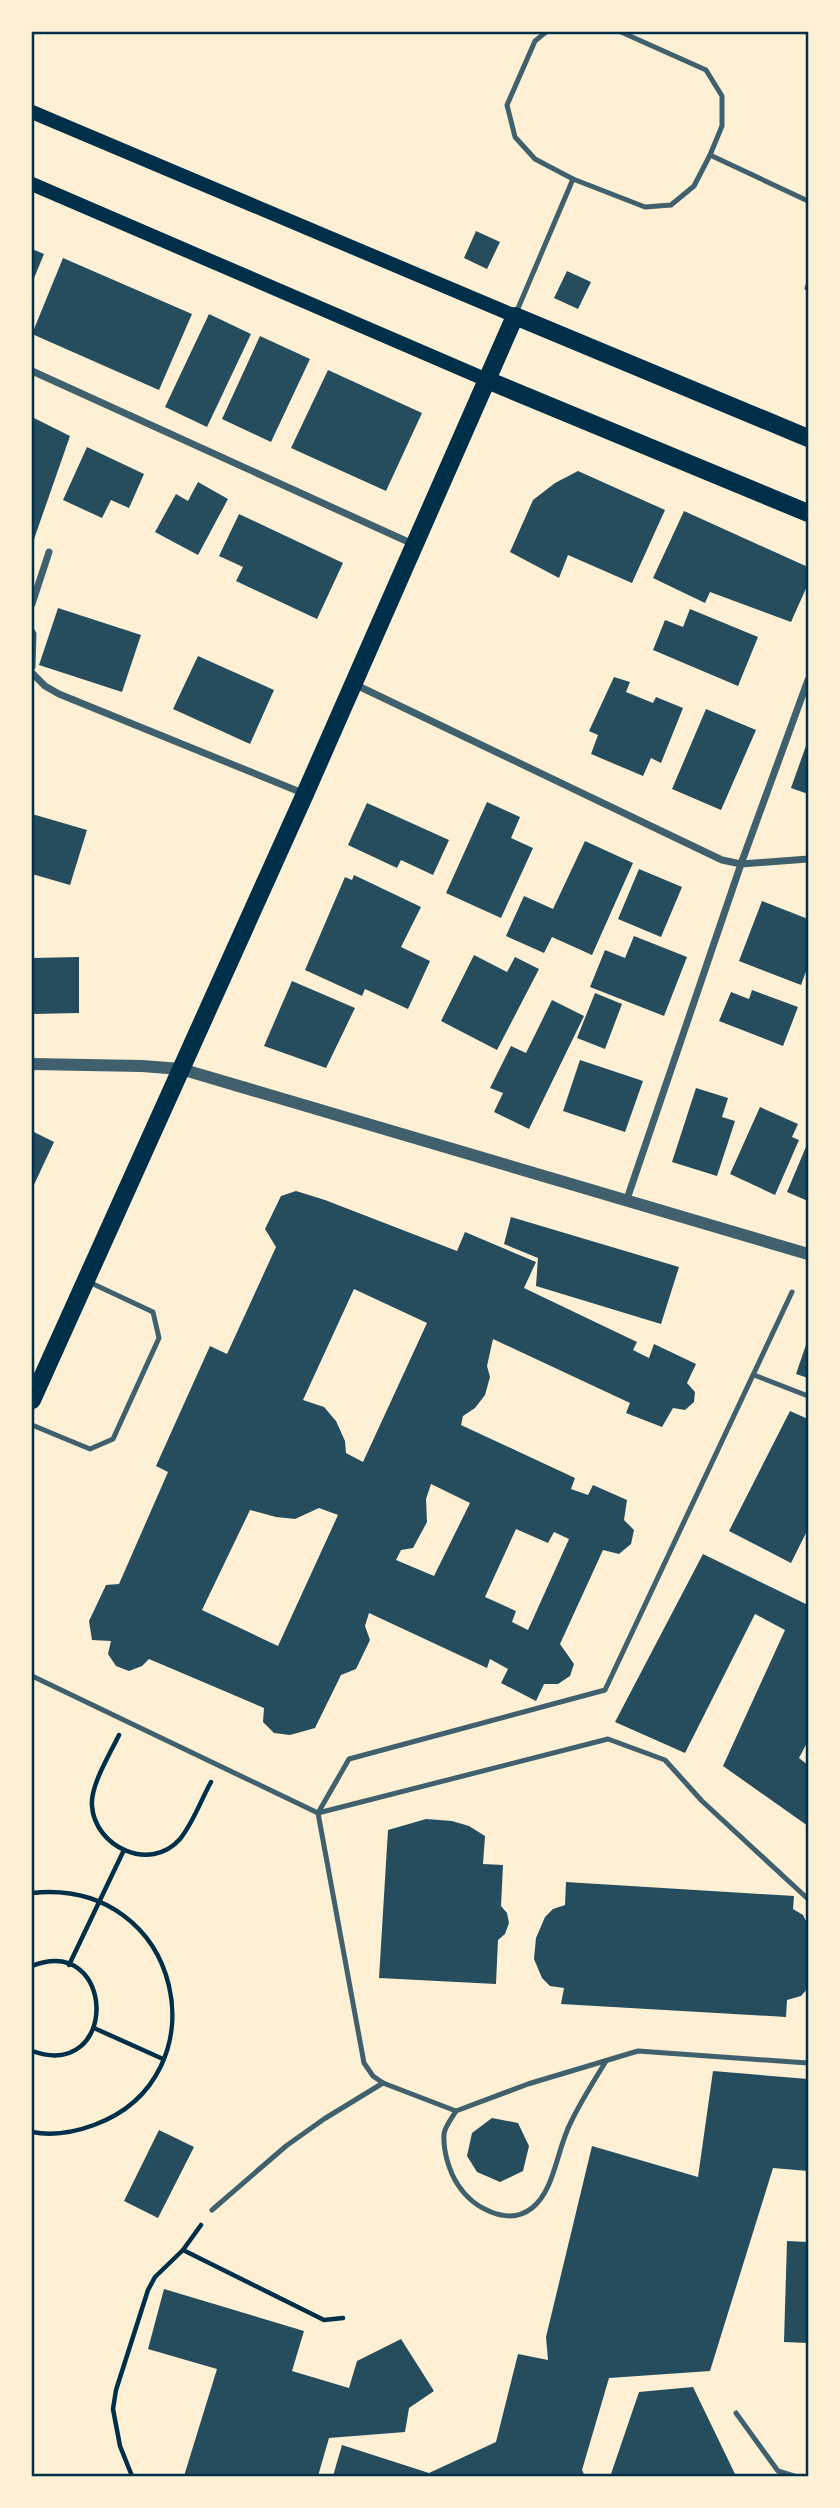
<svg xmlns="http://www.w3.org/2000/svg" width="840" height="2508" font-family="'PT Sans Narrow',sans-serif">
<rect width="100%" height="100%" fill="#fdf0d5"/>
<g fill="#264d5e" fill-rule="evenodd">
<path d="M476,231L500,242L487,269L464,258Z"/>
<path d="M32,249L44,254L32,283Z"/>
<path d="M63,258L192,314L159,390L32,334Z"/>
<path d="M567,271L591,282L578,309L554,298Z"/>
<path d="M209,314L251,334L207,427L165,407Z"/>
<path d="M260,336L310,359L271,442L222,419Z"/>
<path d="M328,370L422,413L386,491L291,448Z"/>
<path d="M32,417L70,436L32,545Z"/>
<path d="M87,447L144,474L129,508L111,500L102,518L63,500Z"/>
<path d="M578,471L665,510L632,583L568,555L559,578L510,552L533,500L555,483Z"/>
<path d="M198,482L228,499L198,555L155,532L176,494L188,501Z"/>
<path d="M684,511L808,567V584L791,622L710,592L705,603L653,578Z"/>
<path d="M239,514L343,563L317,619L236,581L243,567L219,556Z"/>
<path d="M58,608L141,635L122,692L39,665Z"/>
<path d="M690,609L758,637L738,686L653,650L665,620L683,627Z"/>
<path d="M198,656L274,690L250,744L173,709Z"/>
<path d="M614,677L630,682L626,692L653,703L656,697L683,708L661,763L651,758L643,776L591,754L598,735L589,731Z"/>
<path d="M706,709L756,730L721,810L672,789Z"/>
<path d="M808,740V794L791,788Z"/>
<path d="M487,802L520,817L511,838L533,848L501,918L446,893Z"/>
<path d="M367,803L449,840L433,875L401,860L397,868L348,845Z"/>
<path d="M32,814L87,830L70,885L32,874Z"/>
<path d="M585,841L633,863L592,955L552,937L544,953L506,936L524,896L553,909Z"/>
<path d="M639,869L682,887L661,937L618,919Z"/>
<path d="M354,875L421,907L401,947L430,961L408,1009L365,989L362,996L305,970L345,877L352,880Z"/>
<path d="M762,901L808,919V966L801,985L739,961Z"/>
<path d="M634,936L687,957L664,1016L590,987L605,950L625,958Z"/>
<path d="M474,955L507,972L515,957L539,969L497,1050L441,1021Z"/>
<path d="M79,957V1013L32,1014V958Z"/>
<path d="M292,981L355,1008L326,1068L264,1046Z"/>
<path d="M752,990L798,1007L783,1046L719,1021L731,992L749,999Z"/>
<path d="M595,993L622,1004L605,1049L577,1038Z"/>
<path d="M552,1000L584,1016L529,1129L494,1112L503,1093L490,1088L511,1046L526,1053Z"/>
<path d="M580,1060L643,1081L625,1132L563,1111Z"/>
<path d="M696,1088L728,1098L722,1117L735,1121L717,1176L672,1162Z"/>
<path d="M760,1107L798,1124L792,1137L799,1140L775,1195L730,1174Z"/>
<path d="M32,1131L54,1142L32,1189Z"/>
<path d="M808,1142V1201L787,1192Z"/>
<path d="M296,1191L325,1200L457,1251L465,1232L536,1262L524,1288L637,1342L633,1350L649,1358L654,1344L696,1364L687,1383L695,1392L694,1402L685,1410L673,1408L662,1427L626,1413L630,1403L493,1339L487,1366L490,1377L485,1395L475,1408L463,1416L461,1425L575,1478L571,1489L588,1495L593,1485L627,1500L624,1520L634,1530L631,1544L619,1554L603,1550L560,1644L574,1664L570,1676L558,1684H544L536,1701L501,1683L508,1669L490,1659L487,1668L369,1613L365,1626L370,1640L356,1669L341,1675L315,1728L290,1735L274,1733L263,1722L264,1708L149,1659L142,1666L129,1671L116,1666L108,1654L111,1641L92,1640L89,1621L106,1585L119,1584L168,1472L156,1466L210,1346L227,1354L276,1247L265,1229L281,1196ZM354,1289L427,1323L363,1462L346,1453L345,1441L336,1421L324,1407L303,1400ZM431,1484L470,1503L434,1576L396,1560L401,1550L413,1548L427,1522L426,1499ZM319,1508L338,1515L278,1646L202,1610L250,1510L276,1517L295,1519ZM516,1529L548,1543L554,1532L569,1539L528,1630L512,1622L516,1611L485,1597Z"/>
<path d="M511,1217L679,1267L661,1324L536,1286L538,1258L504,1244Z"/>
<path d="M808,1339V1378L796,1374Z"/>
<path d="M790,1411L808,1419V1529L791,1563L729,1531Z"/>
<path d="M703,1554L808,1605V1741L799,1758L808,1765V1826L723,1766L785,1630L755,1614L685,1753L615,1722Z"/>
<path d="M426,1819L452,1821L469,1826L485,1836L483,1864L503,1865L501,1906L507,1913L509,1923L505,1934L498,1940L496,1984L379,1978L388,1830Z"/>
<path d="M566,1882L794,1896L793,1909L803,1915L808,1925V1988L801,1996L787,2000L786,2017L561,2004L564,1988L550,1986L542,1978L534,1959L536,1938L545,1917L553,1909L565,1905Z"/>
<path d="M713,2071L808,2079V2171L773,2168L710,2371L609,2378L582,2470L585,2476H333L342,2445L429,2473L496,2442L518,2354L548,2360L546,2337L592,2146L698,2177Z"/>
<path d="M492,2118L518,2123L529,2146L523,2171L500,2182L477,2172L467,2156L472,2133Z"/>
<path d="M159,2130L194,2147L158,2218L124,2201Z"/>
<path d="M787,2241L808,2242V2343L784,2342Z"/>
<path d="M164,2289L304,2331L292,2371L349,2388L357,2361L401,2339L434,2391L409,2408L405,2432L329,2438L318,2476H184L217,2369L148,2349Z"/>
<path d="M693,2387L736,2476H612L611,2474L639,2392Z"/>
</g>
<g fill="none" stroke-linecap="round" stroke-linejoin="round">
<g stroke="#003049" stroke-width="4.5">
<path d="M119,1735C110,1754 90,1786 92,1806C95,1847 150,1873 180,1839C193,1823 201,1800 211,1782"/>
<path d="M32,1893C183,1877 225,2077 94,2125C75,2132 52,2136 32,2132"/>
<path d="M69,1965L123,1852"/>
<path d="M32,1966C116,1933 120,2082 32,2051"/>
<path d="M94,2028L163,2059"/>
<path d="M183,2250L324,2320L343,2318"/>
<path d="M132,2476L120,2446L113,2409L116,2390L148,2290L155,2277L183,2250L201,2225"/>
</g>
<g stroke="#3f606c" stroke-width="5">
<path d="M546,32L535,41L507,105L515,137L535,159L573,179L645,207L671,205L694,186L710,155L722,126V96L706,70L621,32"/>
<path d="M710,155L808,201"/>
<path d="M807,288L808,285"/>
<path d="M516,313L573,179"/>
<path d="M792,1292L605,1690L349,1759L318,1813L364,2063L373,2076L383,2083L456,2111L528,2084L638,2051L808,2063"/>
<path d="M754,1375L808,1396"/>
<path d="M32,1425L90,1449L113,1439L159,1338L153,1312L89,1282"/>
<path d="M32,1676L318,1813L608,1739L665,1760L702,1801L808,1899"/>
<path d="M456,2111C452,2118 445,2126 444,2134C443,2151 449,2171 458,2185C473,2208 508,2227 532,2208C555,2190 557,2148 571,2122C581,2101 594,2081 606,2061"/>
<path d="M212,2210L286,2146L324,2119L383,2083"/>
<path d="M736,2413L778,2471L794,2476"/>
</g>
<g stroke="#3f606c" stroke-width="7">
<path d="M32,371L415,545"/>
<path d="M32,604L49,552"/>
<path d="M32,632L33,634L32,667"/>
<path d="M32,673L45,686L59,694L305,794"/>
<path d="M354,684L722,860L741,864L808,859"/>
<path d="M627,1199L741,864L808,680"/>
</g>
<path stroke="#3f606c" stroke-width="12" d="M32,1064L142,1066L181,1069L808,1254"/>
<g stroke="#003049" stroke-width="14">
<path d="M32,112L515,316"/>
<path d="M32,184L487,380"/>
</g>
<g stroke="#003049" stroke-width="18">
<path d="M487,380L808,513"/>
<path d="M32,1400L305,794L515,316L808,438"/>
</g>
</g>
<rect width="840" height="2508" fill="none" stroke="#fdf0d5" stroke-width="66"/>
<rect x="33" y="33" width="774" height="2442" fill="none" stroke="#003049" stroke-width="2.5"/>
</svg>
